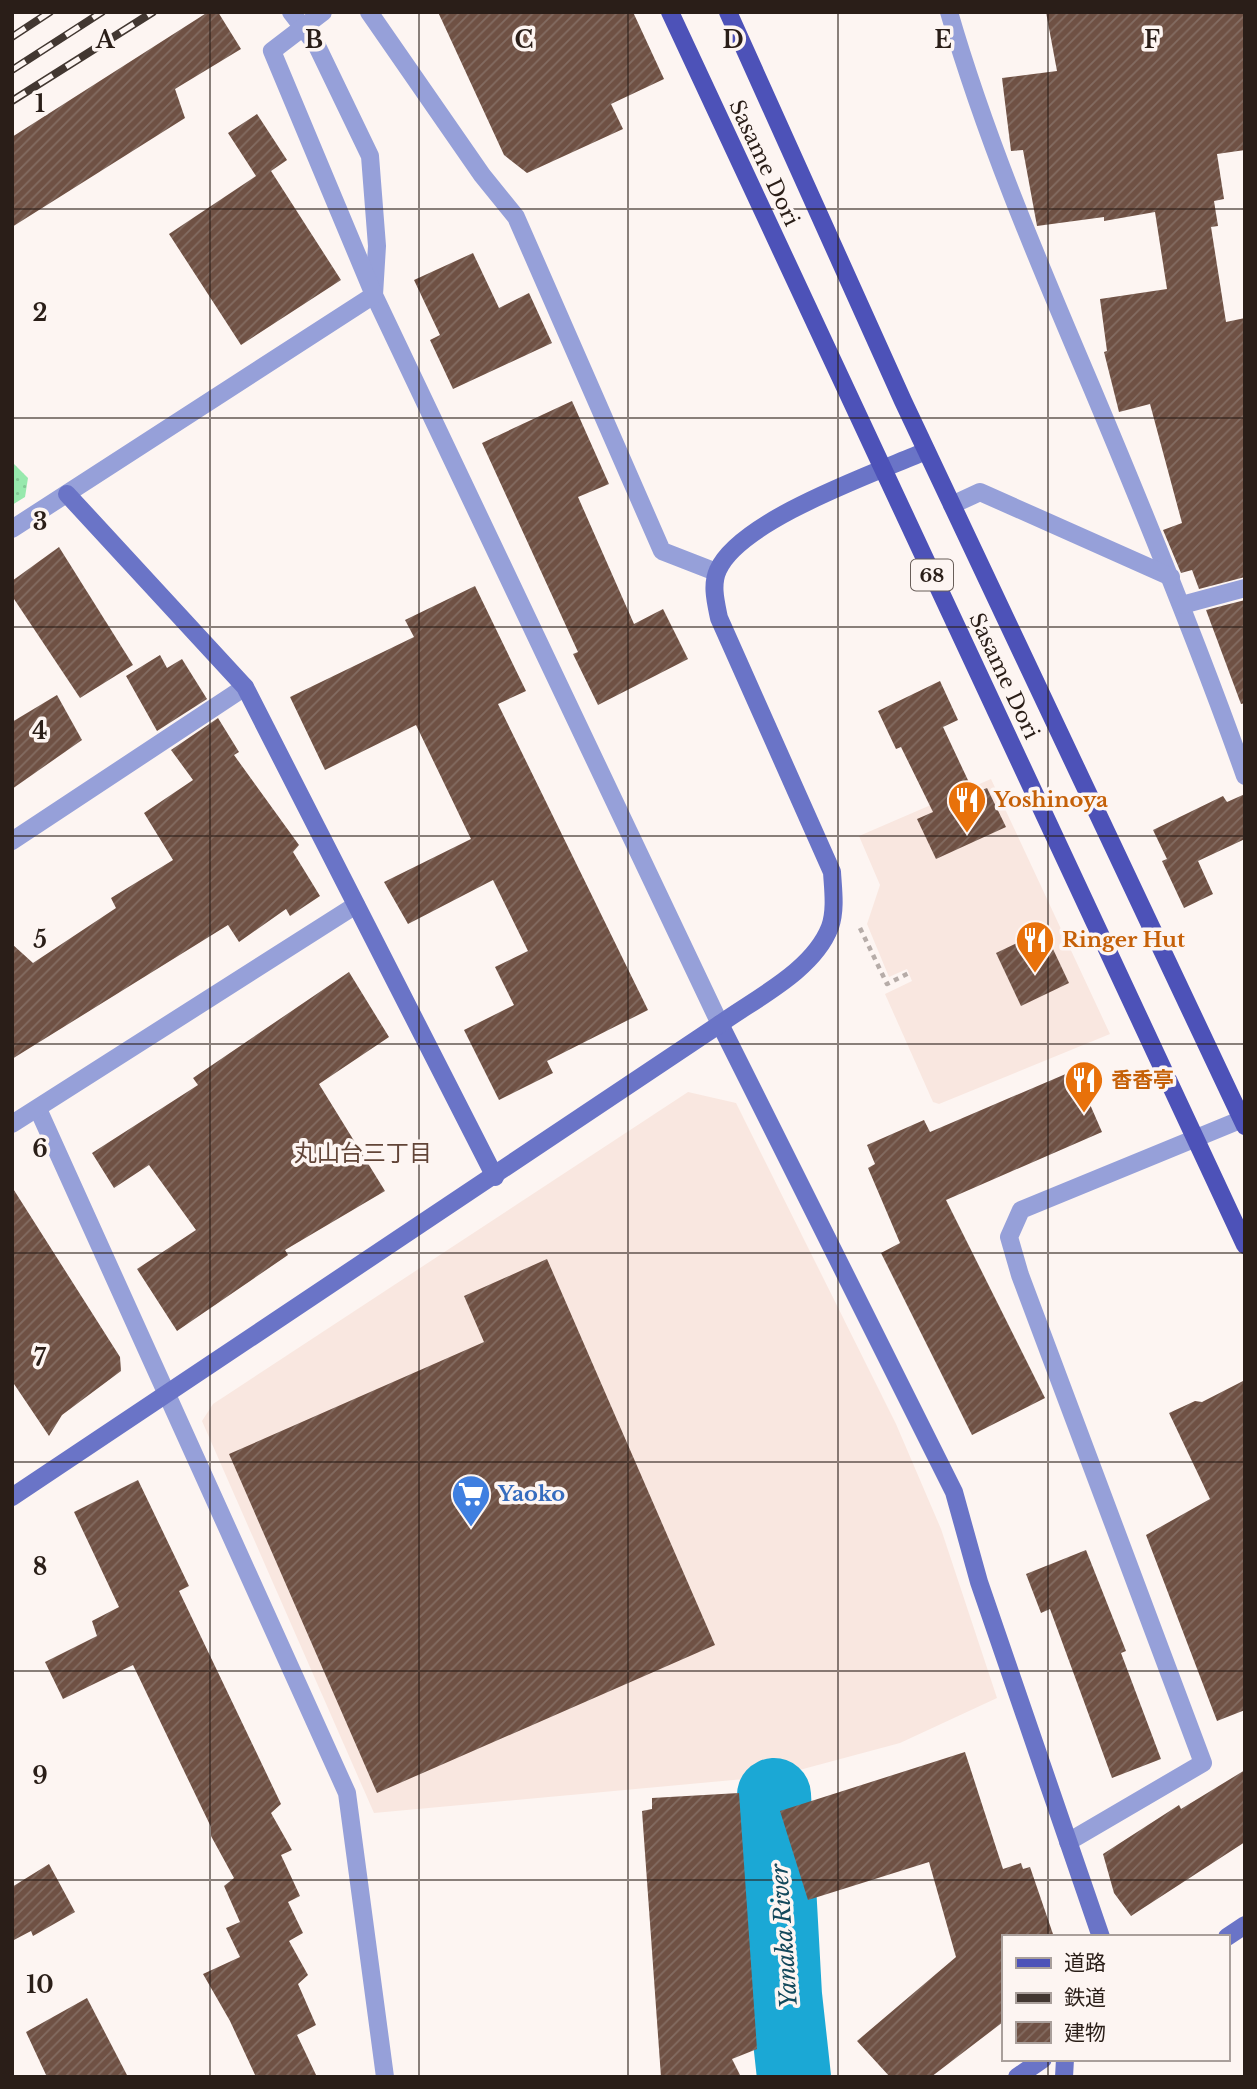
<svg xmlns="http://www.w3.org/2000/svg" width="1257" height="2089" font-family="'Libre Baskerville','Noto Sans JP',serif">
<defs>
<pattern id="grass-dots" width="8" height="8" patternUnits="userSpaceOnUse" patternTransform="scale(1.75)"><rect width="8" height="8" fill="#97e9ad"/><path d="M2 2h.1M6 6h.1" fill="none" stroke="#82c794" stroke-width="1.8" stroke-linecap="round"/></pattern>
<pattern id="building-hatch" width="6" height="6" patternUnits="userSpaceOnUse" patternTransform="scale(1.75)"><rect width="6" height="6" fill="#6f5144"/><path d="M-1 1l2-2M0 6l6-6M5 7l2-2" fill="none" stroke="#836c62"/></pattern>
</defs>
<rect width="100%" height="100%" fill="#fdf5f2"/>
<g fill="#f9e7e0">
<path d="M991,779L1110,1034L939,1104L933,1102L885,994L912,981L907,969L889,977L867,924L880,885L859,836Z"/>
<path d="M688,1092L736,1103L896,1424L941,1529L997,1698L900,1743L777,1776L374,1813L202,1421L213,1404Z"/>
</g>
<path fill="url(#grass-dots)" d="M12,462L28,478L25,497L12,505Z"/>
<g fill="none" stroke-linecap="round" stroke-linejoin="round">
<path stroke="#1ba8d5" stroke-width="74" d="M774,1795L785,1995L794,2077"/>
</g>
<g fill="url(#building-hatch)">
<path d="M208,12H218L241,49L175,89L185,118L12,227V137Z"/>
<path d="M438,12H633L664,79L611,104L623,129L527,173L504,155Z"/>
<path d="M1046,12H1245V150L1217,154L1224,199L1214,201L1218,226L1211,227L1226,322L1245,318V577L1199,589L1192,570L1181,573L1163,530L1182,523L1150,404L1119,412L1104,352L1107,351L1100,299L1167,289L1155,212L1104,221V217L1037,226L1023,150L1011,151L1002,78L1057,71Z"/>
<path d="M257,114L287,160L271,171L341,280L241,345L169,234L256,176L228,133Z"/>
<path d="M473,253L499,308L529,293L552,343L453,389L430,340L440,335L414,280Z"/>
<path d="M572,401L609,484L578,497L634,624L663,609L688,659L598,705L573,654L578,652L482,443Z"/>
<path d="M59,547L133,665L80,698L12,596V581Z"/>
<path d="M475,586L526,691L498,704L648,1010L547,1061L553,1073L499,1100L464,1030L514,1005L495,967L528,951L493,880L408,924L384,882L471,839L416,725L325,770L290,697L414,637L405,620Z"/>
<path d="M1245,600V703L1241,704L1206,610Z"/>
<path d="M160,655L167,668L182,659L207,699L157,731L126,676Z"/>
<path d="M940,681L958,720L943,727L974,793L987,788L1006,827L936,859L917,819L933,812L901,747L896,749L878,711Z"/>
<path d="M57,695L82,740L12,789V722Z"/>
<path d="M218,718L239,752L234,755L299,845L293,852L320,896L290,916L286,909L239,942L228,925L12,1059V944L33,963L116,908L111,898L173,860L144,813L193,780L171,750Z"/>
<path d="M1245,794V839L1198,861L1213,894L1184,908L1162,861L1167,859L1153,830L1223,796L1227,802Z"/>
<path d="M1044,930L1069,983L1021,1006L996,953Z"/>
<path d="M349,972L389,1037L319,1084L385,1191L285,1250L288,1255L177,1331L137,1269L196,1230L149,1165L114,1188L92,1153L198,1085L193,1078Z"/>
<path d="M1075,1070L1102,1132L946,1200L1045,1398L972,1435L881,1253L900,1243L868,1168L875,1164L867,1145L924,1120L930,1132Z"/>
<path d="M12,1187L120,1357L121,1371L62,1415L49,1436L12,1381Z"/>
<path d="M547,1259L715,1645L377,1793L229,1454L484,1342L464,1296Z"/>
<path d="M1245,1380V1710L1217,1721L1146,1535L1210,1499L1169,1413L1195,1401L1202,1402Z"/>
<path d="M138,1480L189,1586L179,1591L281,1804L271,1813L292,1850L281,1855L300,1896L288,1902L303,1933L289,1941L308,1975L298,1984L316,2025L297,2035L317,2077H256L230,2021L203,1974L240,1957L226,1928L240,1922L224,1886L234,1878L211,1836V1827L133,1665L63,1699L45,1662L97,1636L92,1621L119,1607L74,1512Z"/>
<path d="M1086,1550L1126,1651L1121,1653L1161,1759L1112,1778L1050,1609L1041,1613L1026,1574Z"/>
<path d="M965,1752L1003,1869L1021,1863L1023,1869L1030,1867L1054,1937H1003V2022L931,2077H890L857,2041L956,1957L929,1862L808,1900L780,1811Z"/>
<path d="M1245,1770V1842L1131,1916L1114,1893L1103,1854L1179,1805L1181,1809Z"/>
<path d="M739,1793L757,2049L732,2059L741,2077H661L642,1811L652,1809V1798Z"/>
<path d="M49,1864L75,1912L33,1936L31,1931L12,1941V1887Z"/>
<path d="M87,1998L128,2077H47L26,2032Z"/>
</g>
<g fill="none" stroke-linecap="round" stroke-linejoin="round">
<path stroke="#b6aca8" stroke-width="4.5" stroke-dasharray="5 5" stroke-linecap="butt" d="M860,928L887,984L909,973"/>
<g stroke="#96a0d9" stroke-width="18">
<path d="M291,12L317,46L370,156L377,246L374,295L720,1024"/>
<path d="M369,12L482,175L516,217L662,551L716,572"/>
<path d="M949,12C987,143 1041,268 1094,393C1147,519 1199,646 1245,776"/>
<path d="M952,505L980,492L1171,577"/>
<path d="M12,529L374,295L272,51L323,12"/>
<path d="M1182,605L1245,588"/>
<path d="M12,841L245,687"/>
<path d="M38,1109L347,1793L385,2077"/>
<path d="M12,1124L356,905"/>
<path d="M1068,1842L1203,1763L1020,1275L1009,1237L1021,1210L1245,1118"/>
</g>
<g stroke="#6a74c7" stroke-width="18">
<path d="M67,494L245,687L495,1177"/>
<path d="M720,1024L954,1492L979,1582L1101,1937"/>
<path d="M12,1497L720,1024C756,998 813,971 830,927C836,910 833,889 832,872L719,618C716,603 711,585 718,570C740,520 875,473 926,451"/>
<path d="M1227,1937L1245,1925"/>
<path d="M1017,2077L1043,2059"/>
<path d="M1064,2077L1065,2059"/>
</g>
<g stroke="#4d52b8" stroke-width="18">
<path d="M670,12L1245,1245"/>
<path d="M728,12L903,401L1245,1126"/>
</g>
<g stroke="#423731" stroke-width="8">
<g id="rail">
<path d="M12,37L50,12"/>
<path d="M12,70L102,12"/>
<path d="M12,101L153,12"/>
</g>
</g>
<use href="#rail" stroke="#fdf5f2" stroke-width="5" stroke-dasharray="16" stroke-linecap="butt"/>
</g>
<path fill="none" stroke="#2a1e18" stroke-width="2" stroke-opacity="0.55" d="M210,12V2077M419,12V2077M628,12V2077M838,12V2077M1048,12V1937M12,209H1245M12,418H1245M12,627H1245M12,836H1245M12,1044H1245M12,1253H1245M12,1462H1245M12,1671H1245M12,1880H1245M1048,2059V2077"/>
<defs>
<g id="restaurant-pin" transform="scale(2.0125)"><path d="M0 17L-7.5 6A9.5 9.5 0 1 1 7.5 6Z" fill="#e8710a" stroke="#fdf5f2"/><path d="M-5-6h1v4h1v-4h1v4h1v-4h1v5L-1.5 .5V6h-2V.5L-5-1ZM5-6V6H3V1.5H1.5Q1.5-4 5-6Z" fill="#fff"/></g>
<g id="supermarket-pin" transform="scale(2.0125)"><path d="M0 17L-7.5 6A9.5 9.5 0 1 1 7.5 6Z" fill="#3f7fe0" stroke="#fdf5f2"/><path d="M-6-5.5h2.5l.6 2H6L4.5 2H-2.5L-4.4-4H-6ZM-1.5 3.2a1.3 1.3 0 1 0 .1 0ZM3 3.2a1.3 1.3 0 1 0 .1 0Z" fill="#fff"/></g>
</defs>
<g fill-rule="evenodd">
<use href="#restaurant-pin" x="967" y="800"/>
<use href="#restaurant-pin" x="1035" y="940"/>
<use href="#restaurant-pin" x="1084" y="1080"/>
<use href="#supermarket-pin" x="471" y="1494"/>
</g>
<g text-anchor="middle" stroke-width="7" stroke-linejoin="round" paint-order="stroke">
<rect fill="#fdf5f2" stroke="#695e59" stroke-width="2" x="911" y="559.5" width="42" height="31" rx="5"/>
<g font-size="19" font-weight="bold" fill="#2a1e18">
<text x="932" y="582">68</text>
</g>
<g font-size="21" fill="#2a1e18" stroke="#fdf5f2">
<text transform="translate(764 163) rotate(65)" y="7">Sasame Dori</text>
<text transform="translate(1004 676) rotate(65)" y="7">Sasame Dori</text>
</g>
<g font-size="21" font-weight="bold" fill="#c56008" stroke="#fdf5f2" text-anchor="start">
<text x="994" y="807">Yoshinoya</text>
<text x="1062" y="947">Ringer Hut</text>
<text x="1111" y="1087">香香亭</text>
</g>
<g font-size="21" font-weight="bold" fill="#366cbe" stroke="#fdf5f2" text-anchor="start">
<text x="498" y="1501">Yaoko</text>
</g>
<g font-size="23" fill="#624538" stroke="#fdf5f2">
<text x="363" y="1161">丸山台三丁目</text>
</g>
<g font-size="23" font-style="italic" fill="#13485b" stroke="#fdf5f2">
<text transform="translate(784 1936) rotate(-94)" y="8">Yanaka River</text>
</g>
</g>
<g font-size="23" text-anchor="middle" font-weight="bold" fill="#2a1e18" stroke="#fdf5f2" stroke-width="7" stroke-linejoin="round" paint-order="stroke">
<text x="105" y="48">A</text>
<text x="314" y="48">B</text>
<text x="524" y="48">C</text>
<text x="733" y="48">D</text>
<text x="943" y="48">E</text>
<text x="1152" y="48">F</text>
<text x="40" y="112">1</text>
<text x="40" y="321">2</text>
<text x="40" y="530">3</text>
<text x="40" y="739">4</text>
<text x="40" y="948">5</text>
<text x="40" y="1157">6</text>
<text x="40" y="1366">7</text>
<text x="40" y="1575">8</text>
<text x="40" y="1784">9</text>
<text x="40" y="1993">10</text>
</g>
<rect width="1257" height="2089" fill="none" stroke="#2a1e18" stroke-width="28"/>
<rect x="1002" y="1935" width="228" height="126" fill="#fdf5f2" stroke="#a99f9b" stroke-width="2"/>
<rect x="1016" y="1958" width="35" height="10" fill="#4d52b8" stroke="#a99f9b" stroke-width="2"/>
<text x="1064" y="1970" font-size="21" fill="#2a1e18">道路</text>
<rect x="1016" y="1993" width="35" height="10" fill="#423731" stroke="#a99f9b" stroke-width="2"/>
<text x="1064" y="2005" font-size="21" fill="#2a1e18">鉄道</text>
<rect x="1016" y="2022" width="35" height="21" fill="url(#building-hatch)" stroke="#a99f9b" stroke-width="2"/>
<text x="1064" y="2040" font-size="21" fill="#2a1e18">建物</text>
</svg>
